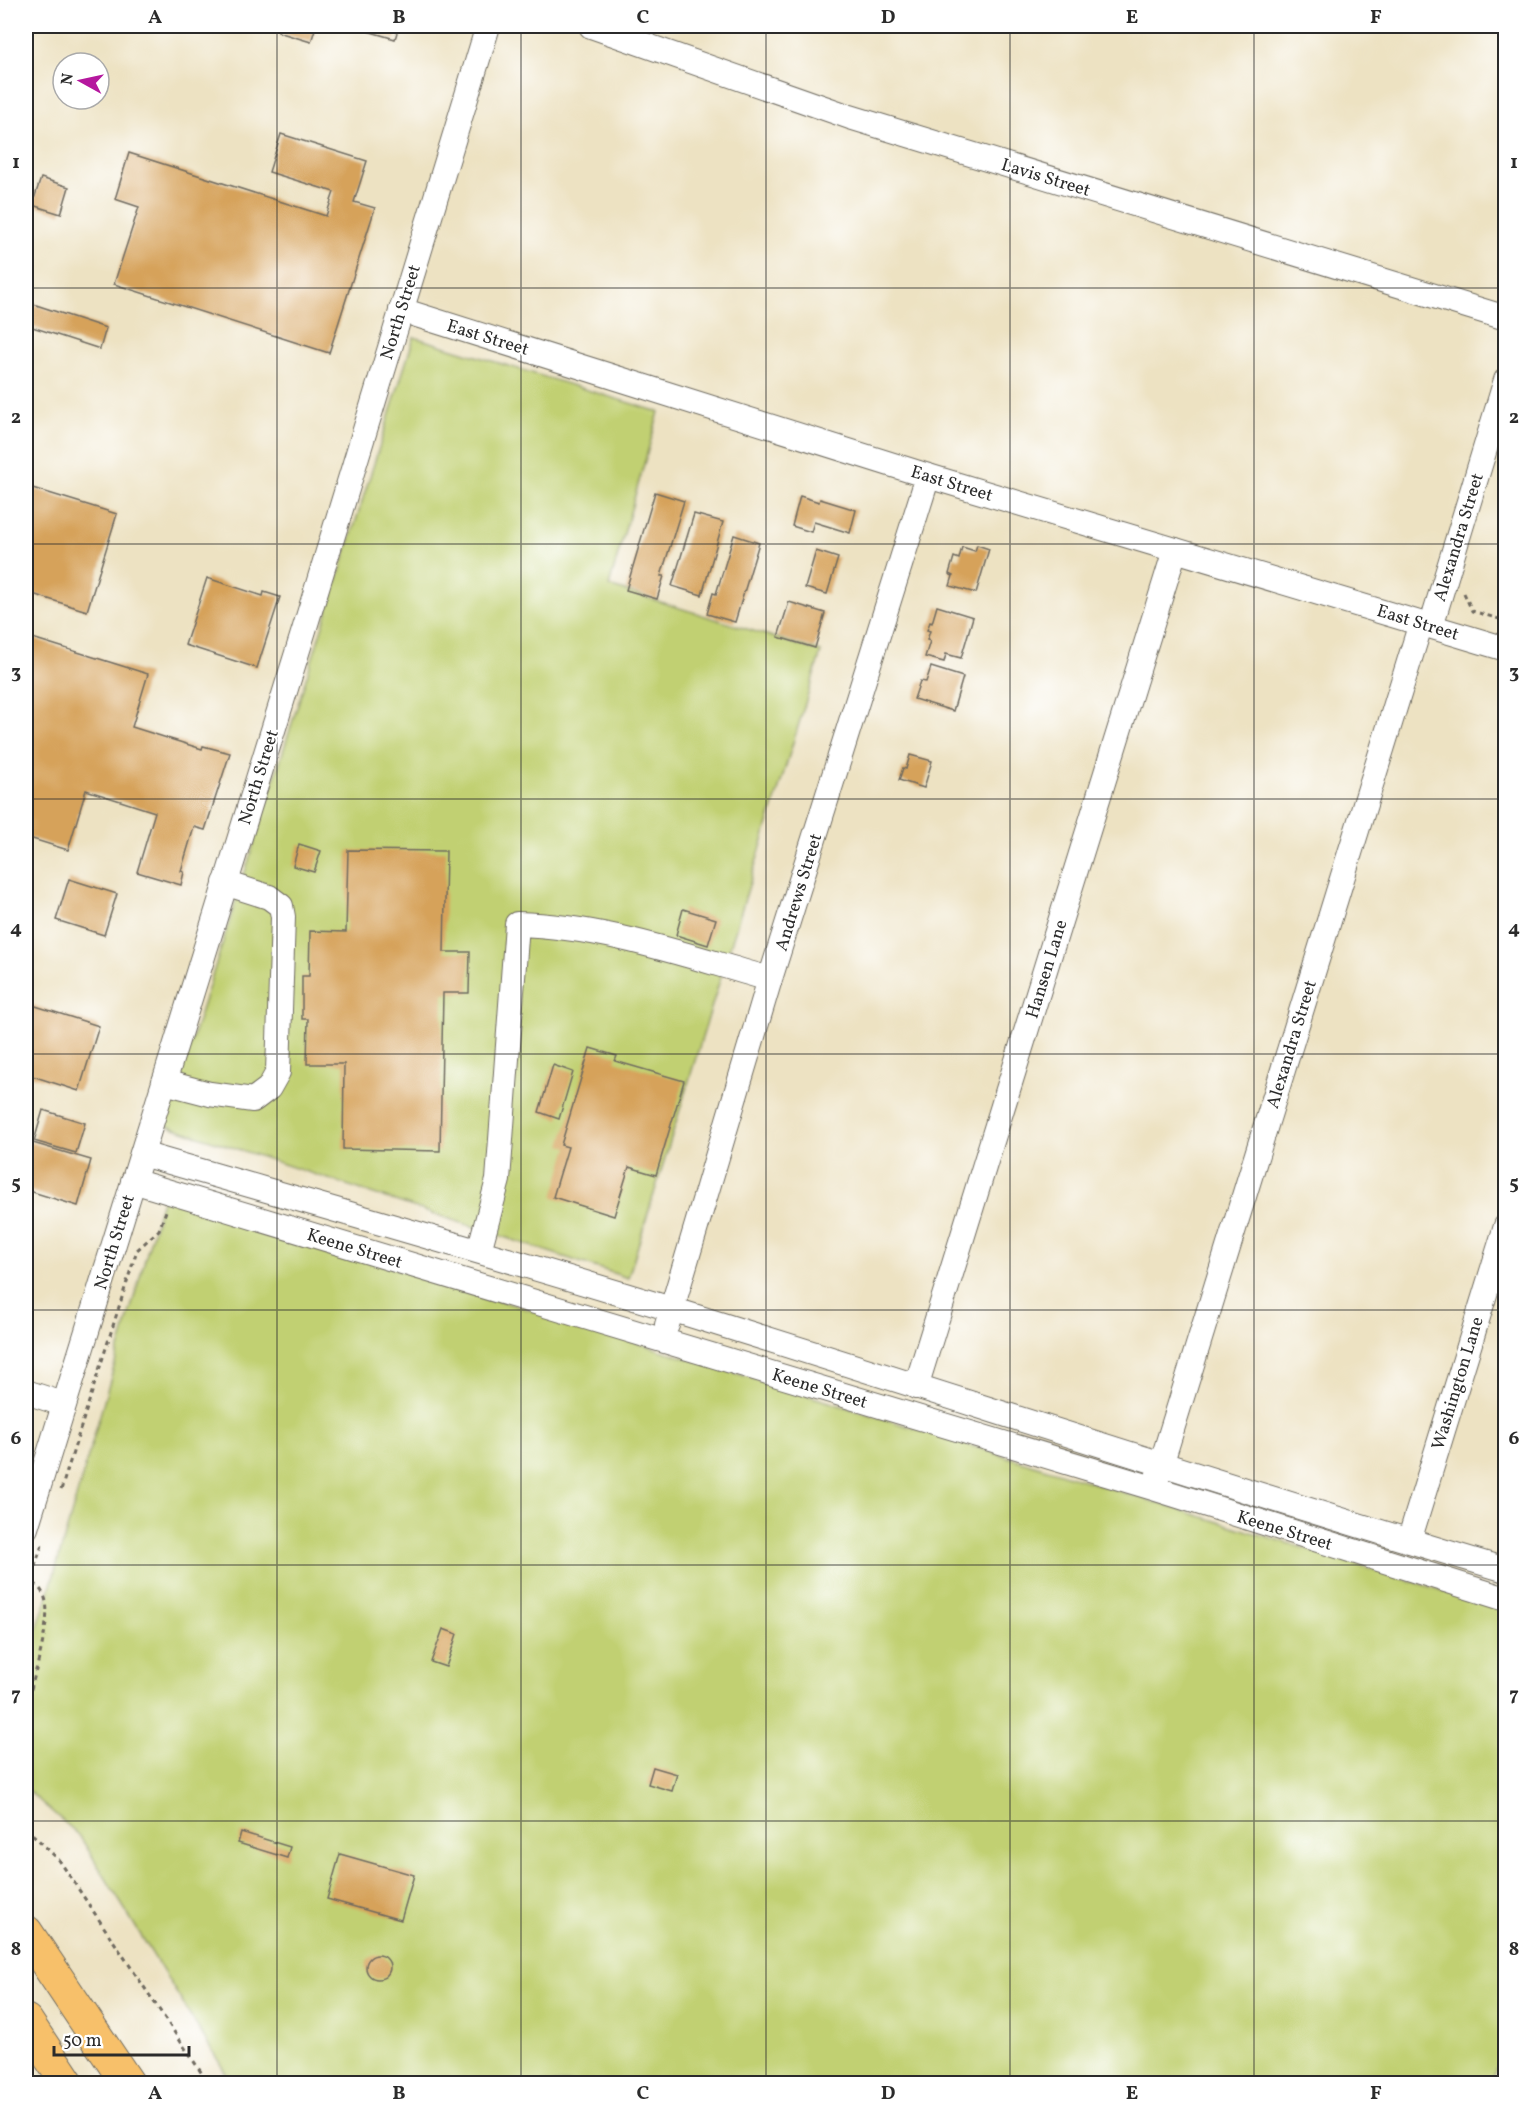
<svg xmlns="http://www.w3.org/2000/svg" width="1531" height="2109" font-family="Vollkorn,serif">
<rect width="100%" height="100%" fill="#fff"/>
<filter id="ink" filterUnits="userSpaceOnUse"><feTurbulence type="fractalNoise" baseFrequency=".0167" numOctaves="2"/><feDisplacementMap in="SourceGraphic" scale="12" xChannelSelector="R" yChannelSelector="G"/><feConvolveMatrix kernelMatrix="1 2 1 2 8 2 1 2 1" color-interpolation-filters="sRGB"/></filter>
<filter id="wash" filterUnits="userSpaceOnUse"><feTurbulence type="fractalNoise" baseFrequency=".008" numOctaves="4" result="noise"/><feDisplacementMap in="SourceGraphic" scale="24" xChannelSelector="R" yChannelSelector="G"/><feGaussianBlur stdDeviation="1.35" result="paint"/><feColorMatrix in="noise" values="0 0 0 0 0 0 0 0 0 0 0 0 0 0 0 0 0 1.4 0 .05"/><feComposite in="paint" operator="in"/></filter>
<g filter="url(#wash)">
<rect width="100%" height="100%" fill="#ede2c2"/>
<g fill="#c1d072" stroke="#767e4e" stroke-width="1.5">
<path d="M414,337L659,412L609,586L821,652L628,1278L165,1125Z"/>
<path d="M163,1197L1505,1610V2037L1491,2084L232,2083L79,1835L26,1789V1660L46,1602Z"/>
</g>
<g id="blocks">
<g fill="#d6a25a">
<path d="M279,26H316L311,42L278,32Z"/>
<path d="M350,26H399L395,39Z"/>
<path d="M281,134L367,161L354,202L375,208L329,353L114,284L139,207L115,199L129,153L326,216L334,192L269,172Z"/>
<path d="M41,178L69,187L61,214L32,205Z"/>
<path d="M27,302L106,328L100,349L26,325Z"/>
<path d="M26,486L117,514L87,611L26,592Z"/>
<path d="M655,492L684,501L661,576H664L657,599L626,590Z"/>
<path d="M800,496L819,502L820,499L856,510L850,533L814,522L811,532L792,526Z"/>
<path d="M694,514L723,522L702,595L672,586Z"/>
<path d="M734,535L759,543L735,622L707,614L713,593L716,594Z"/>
<path d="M977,545L989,549L976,593L950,586L953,576L949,574L954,557L959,559L962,547L975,551Z"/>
<path d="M816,551L838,558L827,594L805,588Z"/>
<path d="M207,578L263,596L264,592L280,597L257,668L185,645Z"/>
<path d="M789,602L825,613L815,648L778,637Z"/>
<path d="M937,606L973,617L961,658L946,654L944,662L925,657L930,641L927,640L930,631L927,630L930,622L932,623Z"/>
<path d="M26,636L148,674L132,727L202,749L203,746L230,753L205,830L194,827L181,871L184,872L181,885L137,872L155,812L86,790L68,850L26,837Z"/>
<path d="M931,667L963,677L953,711L914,699L920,681L926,682Z"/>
<path d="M910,755L932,761L924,788L899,780L903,768L906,769Z"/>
<path d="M299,844L321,851L314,872L293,866Z"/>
<path d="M348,850L446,851L444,952H470L469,993H443L440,1151L343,1149L344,1064H307L308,1019H302V976H309L310,931L346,932Z"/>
<path d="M69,879L117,894L104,935L56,920Z"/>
<path d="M683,909L716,919L708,945L676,935Z"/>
<path d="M26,1003L99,1026L79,1091L26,1074Z"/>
<path d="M590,1048L617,1056L615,1061L684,1081L656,1175L629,1167L614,1216L553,1197L568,1147L561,1145Z"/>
<path d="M553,1065L573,1072L559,1119L539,1112Z"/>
<path d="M43,1110L85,1123L76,1153L34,1141Z"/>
<path d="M26,1141L91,1160L78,1206L26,1190Z"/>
<path d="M443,1629L457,1634L446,1667L431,1662Z"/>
<path d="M653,1767L677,1774L672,1791L648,1784Z"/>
<path d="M241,1832L290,1847L287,1858L238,1843Z"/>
<path d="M340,1854L414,1875L401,1920L327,1899Z"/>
<circle cx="378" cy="1967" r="12"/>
</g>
</g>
</g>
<g filter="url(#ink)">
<use href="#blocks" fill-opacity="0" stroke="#6f6b60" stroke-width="1.5"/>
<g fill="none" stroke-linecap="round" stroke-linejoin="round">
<g stroke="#6f6b60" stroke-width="26">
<g id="minor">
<path d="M591,26L850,117L1506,318"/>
<path d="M401,310L928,476L1506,649"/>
<path d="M1431,626L1506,380"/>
<path d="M164,1082L210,1094L253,1100L269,1088L278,1072L283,917L281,906L269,897L225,883"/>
<path d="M142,1154C318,1205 495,1255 671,1309C949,1395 1226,1487 1506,1570"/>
<path d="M133,1181L1153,1488L1506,1599"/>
<path d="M479,1251L498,1180L517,924C604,926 687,956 770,979"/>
<path d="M667,1325L770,979L928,476"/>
<path d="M916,1387L1175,550"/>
<path d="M26,1392L63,1404"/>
<path d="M1157,1478L1421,623"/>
<path d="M26,1528L305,627L488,26"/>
<path d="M1409,1541L1506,1226"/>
</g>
</g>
<g stroke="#6f6b60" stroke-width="35">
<g id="highway">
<path d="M26,1932L128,2084"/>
<path d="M26,2021L68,2084"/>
</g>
</g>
<g stroke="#6f6b60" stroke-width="3" stroke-dasharray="4.5 4.5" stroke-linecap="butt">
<path d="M1464,593L1472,611L1506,621"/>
<path d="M61,1490L137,1250L159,1230L166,1211"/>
<path d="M26,1578C36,1583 44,1591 46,1602C51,1625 31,1685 26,1709"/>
<path d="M26,1592L43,1542"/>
<path d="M26,1828L59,1860L209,2084"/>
</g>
<use href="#minor" stroke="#fff" stroke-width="24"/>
<use href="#highway" stroke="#f7c06b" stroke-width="33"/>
</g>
</g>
<path fill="none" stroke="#2b2b2b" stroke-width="1.5" stroke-opacity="0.55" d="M277,26V2084M521,26V2084M766,26V2084M1010,26V2084M1254,26V2084M26,288H1506M26,544H1506M26,799H1506M26,1054H1506M26,1310H1506M26,1565H1506M26,1821H1506"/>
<g text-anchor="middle" stroke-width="4.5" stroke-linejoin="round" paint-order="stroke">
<g font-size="18" fill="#2b2b2b" stroke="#fff">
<text transform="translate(1046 177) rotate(17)" y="6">Lavis Street</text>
<text transform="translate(400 312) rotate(-73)" y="6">North Street</text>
<text transform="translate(488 337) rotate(17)" y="6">East Street</text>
<text transform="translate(952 483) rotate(17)" y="6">East Street</text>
<text transform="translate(1458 537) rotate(-73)" y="6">Alexandra Street</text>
<text transform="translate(1418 622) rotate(17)" y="6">East Street</text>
<text transform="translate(258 777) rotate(-73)" y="6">North Street</text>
<text transform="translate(798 892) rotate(-73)" y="6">Andrews Street</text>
<text transform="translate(1046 969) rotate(-73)" y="6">Hansen Lane</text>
<text transform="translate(1291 1044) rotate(-73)" y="6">Alexandra Street</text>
<text transform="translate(114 1242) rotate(-73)" y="6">North Street</text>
<text transform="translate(355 1248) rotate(17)" y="6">Keene Street</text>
<text transform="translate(1457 1383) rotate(-73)" y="6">Washington Lane</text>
<text transform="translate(820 1388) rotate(17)" y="6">Keene Street</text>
<text transform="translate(1285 1530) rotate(17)" y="6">Keene Street</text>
</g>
</g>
<rect width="1531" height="2109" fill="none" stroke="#fff" stroke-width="66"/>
<g transform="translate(81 81) rotate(278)"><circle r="28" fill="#ffffff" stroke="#aaaaaa" stroke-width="1.5"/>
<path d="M0-4.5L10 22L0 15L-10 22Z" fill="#b5179e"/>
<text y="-9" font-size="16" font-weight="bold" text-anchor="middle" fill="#2b2b2b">N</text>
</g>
<path d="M54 2046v9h135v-9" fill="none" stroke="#2b2b2b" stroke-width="3"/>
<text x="63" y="2046" font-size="18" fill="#2b2b2b" stroke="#ffffff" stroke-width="4.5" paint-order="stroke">50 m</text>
<rect x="33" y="33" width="1465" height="2043" fill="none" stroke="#2b2b2b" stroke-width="2"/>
<g font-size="20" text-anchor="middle" font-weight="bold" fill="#2b2b2b">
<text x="155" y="23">A</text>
<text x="399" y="23">B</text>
<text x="643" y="23">C</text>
<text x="888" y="23">D</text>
<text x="1132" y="23">E</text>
<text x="1376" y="23">F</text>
<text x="16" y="168">1</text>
<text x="1514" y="168">1</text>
<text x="16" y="423">2</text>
<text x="1514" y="423">2</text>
<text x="16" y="678">3</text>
<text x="1514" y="678">3</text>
<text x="16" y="934">4</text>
<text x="1514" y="934">4</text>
<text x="16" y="1189">5</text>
<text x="1514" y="1189">5</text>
<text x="16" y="1444">6</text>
<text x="1514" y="1444">6</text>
<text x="16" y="1700">7</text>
<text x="1514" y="1700">7</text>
<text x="16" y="1955">8</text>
<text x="1514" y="1955">8</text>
<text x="155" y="2099">A</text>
<text x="399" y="2099">B</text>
<text x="643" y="2099">C</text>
<text x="888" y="2099">D</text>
<text x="1132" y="2099">E</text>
<text x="1376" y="2099">F</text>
</g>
</svg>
